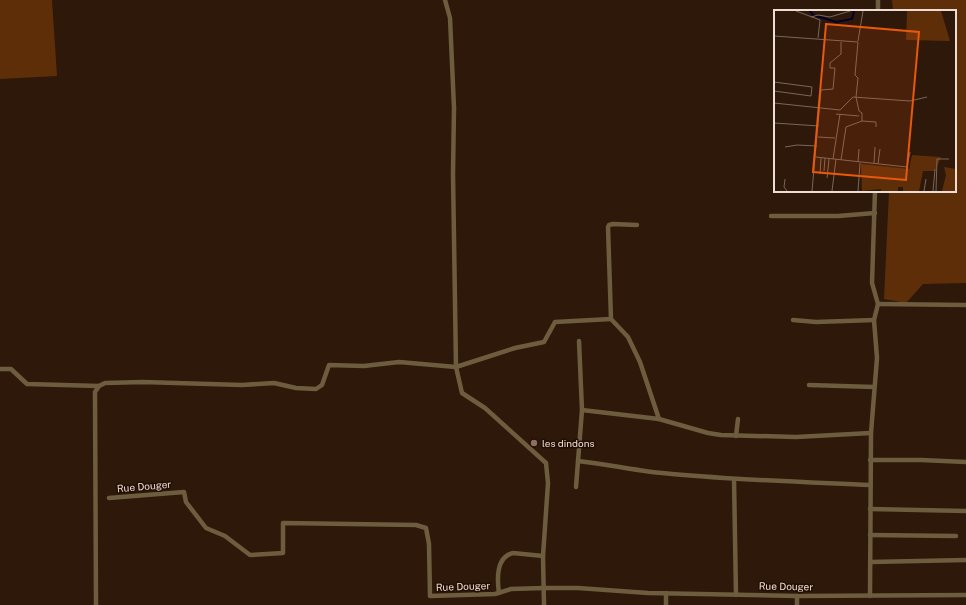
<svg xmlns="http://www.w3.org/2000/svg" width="966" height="605" font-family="'Public Sans',sans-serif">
<rect width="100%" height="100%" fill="#2d180a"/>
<g fill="#5e2e09">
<path d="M0,0H52L57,76L0,79Z"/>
<path d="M892,0H966V283L923,284L906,303L884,299L889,191H955V11H893Z"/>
</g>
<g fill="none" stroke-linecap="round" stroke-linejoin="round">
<g stroke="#6d5c3e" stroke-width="4.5">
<path d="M445,0L450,18L454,108L453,174L456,367L462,393L485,408L546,463L548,483L543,556L544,605"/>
<path d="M878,0V11"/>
<path d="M771,216H838L875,213"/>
<path d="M637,225L613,224L609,225L608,227L611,319L628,337L640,362L659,419L708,433L721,435L796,437L871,433"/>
<path d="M878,304L966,305"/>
<path d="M793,320L816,322L874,320"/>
<path d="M0,369H11L27,384L99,386"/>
<path d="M809,385L874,387"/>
<path d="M582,410L659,419"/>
<path d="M736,436L738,419"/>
<path d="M870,460H921L966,462"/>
<path d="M578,461C609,464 640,472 672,474C737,480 804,482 870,485"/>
<path d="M734,479L736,595"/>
<path d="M576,487L582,410L579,341"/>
<path d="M109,498L184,492L186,502L206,528L225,536L250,555L283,553V523L416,525L426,528L429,544L430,596L495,594L511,589L544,588H578L648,593L797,596L966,595"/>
<path d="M870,509L966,511"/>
<path d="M870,535L956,536"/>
<path d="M870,562L966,560"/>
<path d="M499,593C497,579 496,557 513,553L543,556"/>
<path d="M666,593V605"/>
<path d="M797,596V605"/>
<path d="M870,596L871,433L877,358L874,320L878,304L872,283L875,191"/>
<path d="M96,605L95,392L99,386L105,383L143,382L242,385L274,383L296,388L316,389L322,385L329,365L364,366L399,362L456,367L515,348L544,342L555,322L611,319"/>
</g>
</g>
<circle fill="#8d6e63" stroke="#230e03" stroke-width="1.5" cx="534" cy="443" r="4"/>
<g text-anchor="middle" stroke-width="3" stroke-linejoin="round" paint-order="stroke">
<g font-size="10" fill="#edddd4" stroke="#230e03" text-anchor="start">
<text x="542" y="447">les dindons</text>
</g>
<g font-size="10" fill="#edddd4" stroke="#230e03">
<text transform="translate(144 486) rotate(-5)" y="4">Rue Douger</text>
<text transform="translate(463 586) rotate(-2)" y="4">Rue Douger</text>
<text transform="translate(786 586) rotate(1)" y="4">Rue Douger</text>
</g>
</g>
<g transform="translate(774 10)">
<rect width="182" height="182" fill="#2d180a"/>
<path d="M133,1H167L176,31L132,30ZM138,145L167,147L161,161H149L145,181H129V177H124V181H107V179L88,181L87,154L135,159ZM170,157L182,159V181H168L172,165Z" fill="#5e2e09"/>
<path fill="none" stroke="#00012b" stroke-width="2" d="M36,1L39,5L62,12L78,9L80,1"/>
<path fill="none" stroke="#7a675b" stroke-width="1" d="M22,1L46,10L44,28M37,7L44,5L56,7L76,1M0,26L84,32L81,65L84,68L82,87L85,101L88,103V111M84,31L89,1M0,72L38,77L37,86L0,81M0,93L66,100L79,87L136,91L153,87M62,104L85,106M0,113L45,116M44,127L61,128M11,137L23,135L43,136M42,147L133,157L136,142M59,149L66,104M67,150L72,117L88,111L102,112V117M84,152L85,139M100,153L101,137M104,154L106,139M50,161L51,148M46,164L47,148M53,168L55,149M11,169L10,177L13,181M38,181L47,80L59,79L61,58H56V53L67,44V32M58,181L62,149M84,181L86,153M150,181L152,169M159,181L161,159M162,181L163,149H175"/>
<path fill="#e8590c" fill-opacity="0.15" stroke="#e8590c" stroke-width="2" d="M52,14L145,22L132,170L39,162Z"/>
<rect width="182" height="182" fill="none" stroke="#edddd4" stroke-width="2"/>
</g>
</svg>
